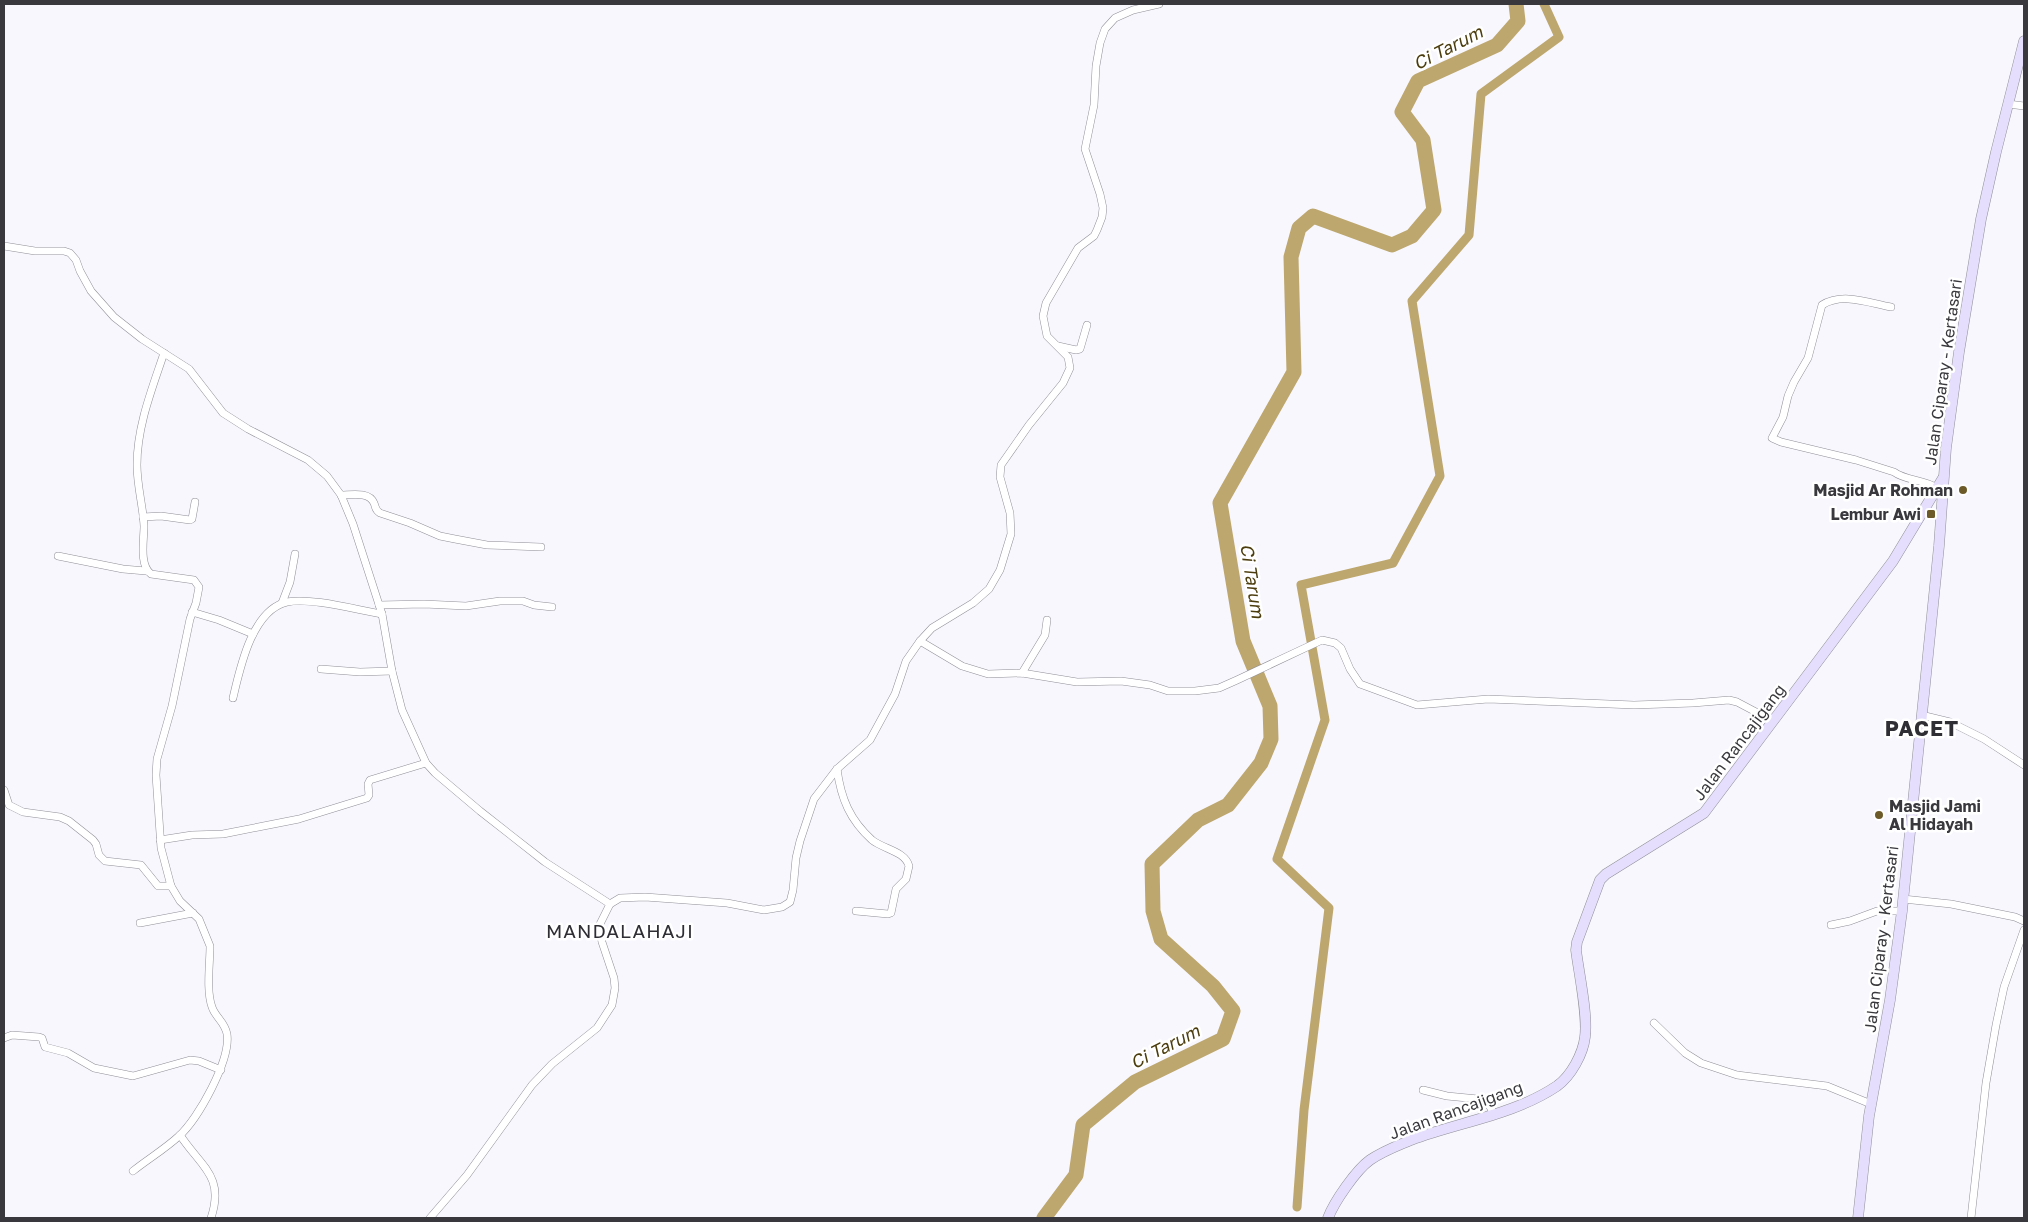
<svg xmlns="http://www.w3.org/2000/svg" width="2028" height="1222" font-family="'Golos Text',sans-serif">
<rect width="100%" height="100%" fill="#f8f7fe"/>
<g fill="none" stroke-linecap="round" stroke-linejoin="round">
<path stroke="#bda76e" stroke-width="9" d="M1297,1207L1304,1110L1329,908L1277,859L1325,720L1301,585L1393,563L1440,476L1412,301L1469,235L1481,94L1559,37L1544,4"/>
<path stroke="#bda76e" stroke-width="15" d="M1044,1218L1076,1175L1083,1125L1135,1082L1223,1039L1233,1011L1213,986L1161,939L1153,911L1152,864L1198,820L1228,805L1261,763L1271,739L1270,706L1243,641L1220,503L1294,372L1291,257L1299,228L1313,216L1392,245L1412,236L1434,210L1423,140L1402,112L1418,81L1497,45L1518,21L1516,4"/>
<g stroke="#918f97" stroke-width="8">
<g id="minor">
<path d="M1159,4L1133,10L1115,18L1105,29L1100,43L1096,66L1094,105L1085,149L1100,194L1103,208L1102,217L1097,230L1094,236L1078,248L1046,303L1043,316L1047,336L1068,357L1070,368L1063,383L1029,425L1001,465L1000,477L1010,513L1011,534L1000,570L989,589L973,603L932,628L920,641L962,666L988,674L1022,673L1077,682L1121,681L1150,685L1168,691H1195L1219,688L1237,680L1322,640L1335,643L1341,648L1350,669L1360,684L1417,705L1488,699L1634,705L1693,703L1729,700L1737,702L1773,721"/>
<path d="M2008,104L2024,106"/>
<path d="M4,246L35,251H64L70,253L76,260L80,271L91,291L114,317L142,339L189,369L223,413L248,429L308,460L327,476L341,495L353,524L382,614L392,671L402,710L426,763L435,773L480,811L545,862L610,904"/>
<path d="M1891,307C1869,303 1843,292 1822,305L1808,358L1794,382L1788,396L1783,417L1772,438L1781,442L1856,460L1894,472C1906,481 1924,479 1937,488"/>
<path d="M1058,346L1076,350L1080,349L1087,325"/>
<path d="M341,495C351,495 369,491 374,503C376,508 375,510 380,513L410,523L440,536L455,539L487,545L541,547"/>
<path d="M143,517L161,516L190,520L192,519L195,502"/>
<path d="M58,556L123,569L146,571"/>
<path d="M282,603L290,582L295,554"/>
<path d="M379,605L424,604L466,606L500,601H523L534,605L552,607"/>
<path d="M192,612L219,620L253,634"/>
<path d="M321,669L360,672L392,671"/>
<path d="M1022,673L1045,635L1047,620"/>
<path d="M233,698C240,668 252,610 287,602C311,597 357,610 382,614"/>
<path d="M1921,715L1950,722L1984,739L2024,765"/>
<path d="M837,769C841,799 850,820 872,840C883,849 905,851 909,866L906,879L896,889L891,913L888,914L856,911"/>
<path d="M4,790L9,805L23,812L60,817L69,821L93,840L96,844L99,855L105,861L141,865L158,886H171"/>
<path d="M160,840L192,835L223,834L299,819L367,798L369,795L368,784L370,780L426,763"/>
<path d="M1903,899L1951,904L2015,917L2024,921"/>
<path d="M140,923L193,913"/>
<path d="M1831,925L1850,921L1877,911H1902"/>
<path d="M1654,1023L1685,1053L1701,1063L1737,1075L1827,1086L1871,1104"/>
<path d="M4,1038L12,1035L39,1037L42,1038L45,1047L68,1053L94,1068L133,1076L190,1060L199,1061L221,1070"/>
<path d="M1423,1090L1447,1096L1478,1099L1488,1103L1494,1114"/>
<path d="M180,1135C201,1167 225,1176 211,1218"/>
<path d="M133,1171C148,1159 165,1149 179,1136C198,1119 231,1060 227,1034C225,1022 215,1017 212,1007C206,991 210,963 210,946L199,919L180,901L171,886L161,848L156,775L157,759L172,706L190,619L196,603L199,587L194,580L151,574C139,565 144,540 144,526C143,506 137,486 137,465C137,426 152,389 164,353"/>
<path d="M430,1218L467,1175L532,1085L552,1064L597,1028L612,1005L615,988L614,978L602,942L599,926L610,904L620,898L645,897L727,903L764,910L782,907L790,902L793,890L796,858L800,841L814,799L837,769L870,740L895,694L906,661L920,641"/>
<path d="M1971,1218L1986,1083L1996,1025L2004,987L2024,930"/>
</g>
</g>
<g stroke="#918f97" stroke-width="11">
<g id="secondary">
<path d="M1328,1218C1334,1202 1356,1170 1370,1160C1383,1151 1397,1146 1411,1140C1459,1122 1514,1115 1557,1086C1571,1076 1583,1054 1585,1037C1588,1015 1579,974 1576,950L1577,942L1600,880L1606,874L1704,813L1893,561L1943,478"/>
<path d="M1858,1218L1869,1116L1890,1000L1902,911L1939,546L1946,448L1959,352L1981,219L1996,152L2024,41"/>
</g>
</g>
<use href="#minor" stroke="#fff" stroke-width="7"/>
<use href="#secondary" stroke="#e5defc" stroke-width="10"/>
</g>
<g fill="#6c5a28" stroke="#fff" stroke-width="2">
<circle cx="1963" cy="490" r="5"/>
<rect x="1926" y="509" width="10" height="10" rx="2.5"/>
<circle cx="1879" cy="815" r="5"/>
</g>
<g text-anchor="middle" stroke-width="5" stroke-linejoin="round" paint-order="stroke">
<g font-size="16" fill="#39383c" stroke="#fff">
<text transform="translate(1943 372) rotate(-82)" y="6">Jalan Ciparay - Kertasari</text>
<text transform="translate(1739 742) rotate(-53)" y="6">Jalan Rancajigang</text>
<text transform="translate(1881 939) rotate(-83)" y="6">Jalan Ciparay - Kertasari</text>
<text transform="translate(1456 1110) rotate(-20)" y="6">Jalan Rancajigang</text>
</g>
<g font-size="16" font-weight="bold" fill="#39383c" stroke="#fff" text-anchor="end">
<text x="1953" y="496">Masjid Ar Rohman</text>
<text x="1921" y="520">Lembur Awi</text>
<text x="1889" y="812" text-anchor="start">Masjid Jami<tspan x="1889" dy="18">Al Hidayah</tspan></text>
</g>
<g font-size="18" font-style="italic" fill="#4c3d0e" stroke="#fff">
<text transform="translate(1448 48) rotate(-27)" y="6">Ci Tarum</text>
<text transform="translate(1252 581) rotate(81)" y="6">Ci Tarum</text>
<text transform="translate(1165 1047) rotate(-27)" y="6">Ci Tarum</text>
</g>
<g font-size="19" letter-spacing="1" fill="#2f2e35" stroke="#fff">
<text x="620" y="938">MANDALAHAJI</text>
</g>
<g font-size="21" font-weight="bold" letter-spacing="1" fill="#2f2e35" stroke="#fff">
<text x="1922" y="736">PACET</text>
</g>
</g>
<rect width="2028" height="1222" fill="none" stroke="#39383c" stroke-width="10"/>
</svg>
